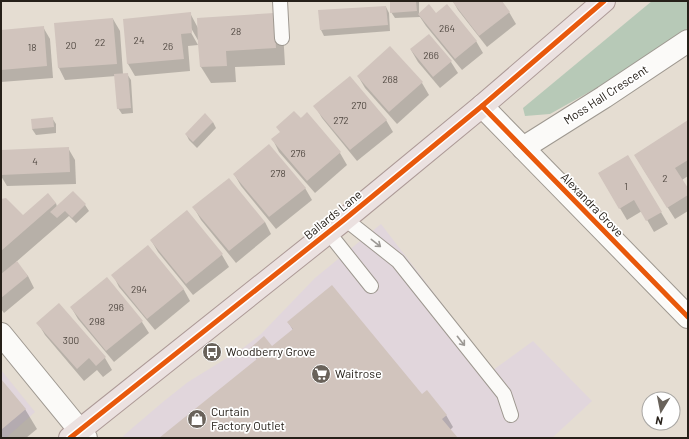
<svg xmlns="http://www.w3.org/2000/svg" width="689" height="439" font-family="Barlow,sans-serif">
<rect width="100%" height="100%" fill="#e5ddd2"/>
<g fill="#e1d6dc">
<path d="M381,224L493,370L533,341L592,401L552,438H124L123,436L164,401L188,382L243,348L261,334L315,278Z"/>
<path d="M1,370L35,412L6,438H1Z"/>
</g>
<path fill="#b7c9b7" d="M652,1H688V28L607,82L550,114L525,116L523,108Z"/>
<g fill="#0003">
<path d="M391,1H419V14L476,41L483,53L462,70L426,26L420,17L395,18L391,12Z"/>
<path d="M453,1H501L509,12L516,24L487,47L458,10Z"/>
<path d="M386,7L389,13L390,31L324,36L321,30Z"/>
<path d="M190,13L198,28L283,31L285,65L235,67L236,82L211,83L201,67L199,42L191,28L189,29L198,45L188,46L190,71L135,76L128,64L124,20Z"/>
<path d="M113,19L120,31L123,74H127L131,80L133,113L122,114L118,108L116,76L65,80L59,68L55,24Z"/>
<path d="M43,27L50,39L53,78L1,82V31Z"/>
<path d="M411,50L451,62L458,73L440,88L418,62Z"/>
<path d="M358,76L422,83L429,95L397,124L365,88Z"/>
<path d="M315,106L386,120L393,132L357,161L322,118Z"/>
<path d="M307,114L340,153L347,165L315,193L279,152L273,140L280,133Z"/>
<path d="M52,118L56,124V133L36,135L32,129Z"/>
<path d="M688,121V176L682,180L688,190V211L675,219L642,167Z"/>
<path d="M213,122L216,128L197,148L189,140L186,134Z"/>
<path d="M68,148L75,160L76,184L7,186L1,176V151Z"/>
<path d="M628,157L668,224L654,232L642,211L627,220L599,173Z"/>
<path d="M234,174L305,188L312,200L276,229L241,186Z"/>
<path d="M73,192L85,205L89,211L76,223L69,216L16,262L28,276L34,288L4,313L1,309V200L23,216L56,203L57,207Z"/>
<path d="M194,208L265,222L271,234L236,263L201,220Z"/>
<path d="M151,240L222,255L229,267L193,295L158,252Z"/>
<path d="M148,247L184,290L190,301L155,330L119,287L113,275Z"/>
<path d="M59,305L105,358L112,370L103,377L97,370L84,381L45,335L38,323Z"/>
<path d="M71,307L142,322L149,333L114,362L78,319Z"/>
<path d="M288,322L422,396L446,415L453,427L450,430L456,438H161L257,360L250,349L272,347L293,330Z"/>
<path d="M1,380L25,409L37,429L26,438H1Z"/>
</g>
<g fill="#d1c4bd">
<path d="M390,1H416L417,11L390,13Z"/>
<path d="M452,1H502L510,12L479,36Z"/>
<path d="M429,4L436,13L447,4L477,41L455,59L418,14Z"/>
<path d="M386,6L388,25L320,30L318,10Z"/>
<path d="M191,12L192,33L181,34L184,59L127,64L123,19Z"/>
<path d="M274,13L276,48L226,51L227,66L200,67L198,44L197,18Z"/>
<path d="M113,18L117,64L58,68L54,23Z"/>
<path d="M44,26L47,66L1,70V30Z"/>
<path d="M429,34L452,61L433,77L410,49Z"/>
<path d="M390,46L423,82L389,112L357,76Z"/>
<path d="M128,73L131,108L117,109L114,74Z"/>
<path d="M350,76L387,120L350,150L313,106Z"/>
<path d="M294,111L301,118L307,112L341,152L307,181L271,139L280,132L276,127Z"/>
<path d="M205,113L213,122L193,142L185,134Z"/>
<path d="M53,117L54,127L32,129L31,119Z"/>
<path d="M688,120V160L675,168L688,188V195L667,208L634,155Z"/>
<path d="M269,144L306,188L269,217L233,174Z"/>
<path d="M69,147L70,172L1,175V150Z"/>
<path d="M628,155L662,212L646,221L634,200L619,209L598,173Z"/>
<path d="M229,178L265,222L229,251L192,207Z"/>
<path d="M73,191L86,204L72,218L65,211L57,218L50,212Z"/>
<path d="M48,193L56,203L1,251V199L6,198L23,215Z"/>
<path d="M187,210L223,254L186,284L150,240Z"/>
<path d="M148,245L184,289L147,319L111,275Z"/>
<path d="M17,261L28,276L1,298V274Z"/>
<path d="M107,277L143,321L106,351L70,307Z"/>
<path d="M332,285L422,394L427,390L447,415L442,419L458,438H159L257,359L249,349L264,336L272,346L293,329L287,322Z"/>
<path d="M59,303L106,357L96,366L89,358L77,369L36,323Z"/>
<path d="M1,379L26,409L1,430Z"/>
</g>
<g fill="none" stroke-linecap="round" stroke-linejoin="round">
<g stroke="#9e9890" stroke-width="16">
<g id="lane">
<path d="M280,1L282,38"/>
<path d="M345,219L398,261L504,394L511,415"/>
<path d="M328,232L371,286"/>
</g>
</g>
<g stroke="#9e9890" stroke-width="24">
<g id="street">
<path d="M523,148L604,97L688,41"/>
<path d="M1,334L86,438"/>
</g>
</g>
<g stroke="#9e9890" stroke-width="24">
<path id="secondary" d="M482,106L688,317"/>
</g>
<g stroke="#ad9a97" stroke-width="24">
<path id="primary" d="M70,438L345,219L482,106L604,1"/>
</g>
<use href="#lane" stroke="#fbfaf8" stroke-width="14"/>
<use href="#street" stroke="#fbfaf8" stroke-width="22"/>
<use href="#secondary" stroke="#fbfaf8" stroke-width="22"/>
<use href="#primary" stroke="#ebe1e0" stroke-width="22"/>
<g stroke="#fff" stroke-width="8">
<g id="cycleway">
<path d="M482,106L688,317"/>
<path d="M70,438L345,219L482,106L604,1"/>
</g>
</g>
<use href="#cycleway" stroke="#e8590c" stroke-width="5"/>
</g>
<defs><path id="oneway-shaft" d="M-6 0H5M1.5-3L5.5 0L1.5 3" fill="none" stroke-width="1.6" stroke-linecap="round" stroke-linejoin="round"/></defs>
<g stroke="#9b9894">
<use href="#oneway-shaft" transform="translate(376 243) rotate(38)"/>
<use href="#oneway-shaft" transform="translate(461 341) rotate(52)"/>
</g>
<defs>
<g id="bus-disc" transform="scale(1)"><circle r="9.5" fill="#69625a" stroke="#fff"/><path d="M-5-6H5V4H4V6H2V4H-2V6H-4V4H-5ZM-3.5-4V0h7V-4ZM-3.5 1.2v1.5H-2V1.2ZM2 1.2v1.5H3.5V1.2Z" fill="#fff"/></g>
<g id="supermarket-disc" transform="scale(1)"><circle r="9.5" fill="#69625a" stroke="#fff"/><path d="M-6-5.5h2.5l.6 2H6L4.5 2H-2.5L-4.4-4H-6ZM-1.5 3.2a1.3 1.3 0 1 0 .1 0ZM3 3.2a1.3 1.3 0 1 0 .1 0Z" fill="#fff"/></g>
<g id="shop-disc" transform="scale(1)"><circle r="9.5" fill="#69625a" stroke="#fff"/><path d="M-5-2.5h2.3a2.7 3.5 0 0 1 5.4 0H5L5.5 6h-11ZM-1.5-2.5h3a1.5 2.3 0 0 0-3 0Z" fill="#fff"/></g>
</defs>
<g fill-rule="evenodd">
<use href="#bus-disc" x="212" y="352"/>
<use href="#supermarket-disc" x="321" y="374"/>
<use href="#shop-disc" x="197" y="419"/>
</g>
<g text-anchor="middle" stroke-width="3.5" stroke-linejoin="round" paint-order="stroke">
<g font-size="10" fill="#514942">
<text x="447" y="32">264</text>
<text x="236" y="35">28</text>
<text x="139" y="44">24</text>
<text x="100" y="46">22</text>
<text x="71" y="49">20</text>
<text x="168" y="50">26</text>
<text x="32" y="51">18</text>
<text x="431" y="59">266</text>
<text x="390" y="83">268</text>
<text x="359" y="109">270</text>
<text x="341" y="124">272</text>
<text x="298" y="157">276</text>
<text x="35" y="165">4</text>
<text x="278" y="177">278</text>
<text x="665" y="182">2</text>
<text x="626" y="190">1</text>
<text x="139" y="293">294</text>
<text x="116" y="311">296</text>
<text x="97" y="325">298</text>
<text x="71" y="344">300</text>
</g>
<g font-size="12" fill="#262019" stroke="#fff">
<text transform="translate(606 95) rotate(-33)" y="4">Moss Hall Crescent</text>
<text transform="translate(592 205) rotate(46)" y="4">Alexandra Grove</text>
<text transform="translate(333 215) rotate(-39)" y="4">Ballards Lane</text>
</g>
<g font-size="12" fill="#262019" stroke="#fff" text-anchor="start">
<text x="226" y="356">Woodberry Grove</text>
<text x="335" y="378">Waitrose</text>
<text x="211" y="416">Curtain<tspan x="211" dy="14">Factory Outlet</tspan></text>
</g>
</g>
<rect width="689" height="439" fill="none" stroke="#262019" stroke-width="4"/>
<g transform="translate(661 411) rotate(190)"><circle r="19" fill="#ffffff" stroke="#a8a6a3"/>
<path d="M0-3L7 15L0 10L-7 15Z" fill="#69625a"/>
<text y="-6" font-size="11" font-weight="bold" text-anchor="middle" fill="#262019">N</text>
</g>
</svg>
